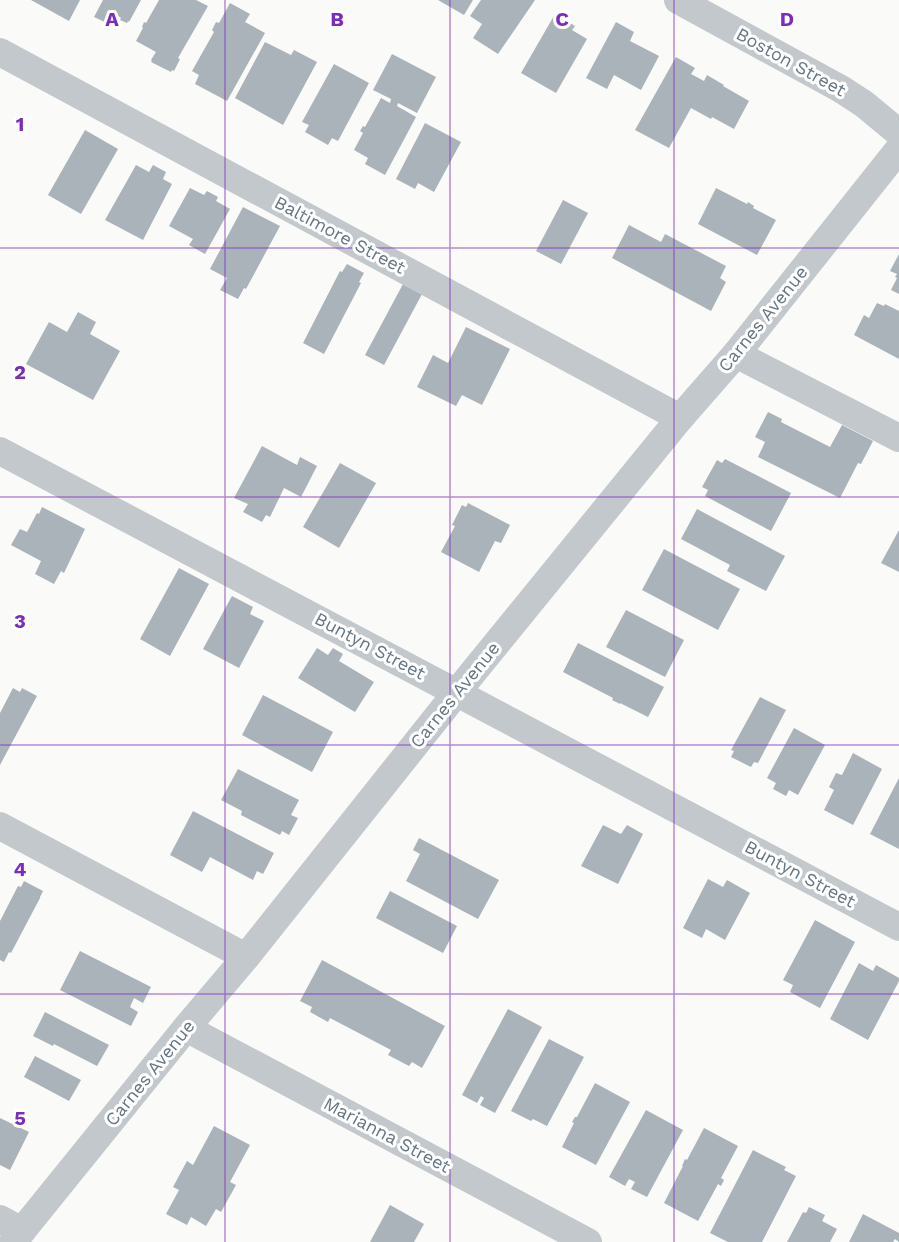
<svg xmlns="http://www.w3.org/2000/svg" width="899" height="1242" font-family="'Work Sans',sans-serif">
<rect width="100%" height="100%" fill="#fafaf8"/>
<g fill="#aab3b9">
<path d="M31,0H80L69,21Z"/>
<path d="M103,0H141L129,22L128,21L127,23L120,20L121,18L115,14L109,24L94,17Z"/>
<path d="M159,0H196L208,6L178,58L180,59L174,71L172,70L171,72L151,62L152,61L151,60L156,52L136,41L143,28L142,27L144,22L146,23Z"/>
<path d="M438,0H473L464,15Z"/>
<path d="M481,0H535L498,54L473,38L482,24L470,16Z"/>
<path d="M230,3L250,14L245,22L265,33L227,101L195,84L199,75L192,71L214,32L212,30L216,22L219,23Z"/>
<path d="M555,14L575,26L572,30L587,39L556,93L521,73Z"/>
<path d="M616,22L634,32L630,41L659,56L641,90L614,75L607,89L586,78Z"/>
<path d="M265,42L291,55L294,50L317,62L283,125L235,98Z"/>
<path d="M392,54L436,77L417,113L398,103L397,106L416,117L385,175L365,164L368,158L354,150L363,133L360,131L363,126L365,127L381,98L390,103L391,99L373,90Z"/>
<path d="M676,57L695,68L691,74L704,81L707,75L724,85L723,86L749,101L734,129L712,117L711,119L691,108L669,148L635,130Z"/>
<path d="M334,64L369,83L338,141L332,138L328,145L305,132L309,125L302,122Z"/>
<path d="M425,123L461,142L434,192L418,183L415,189L396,179Z"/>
<path d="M85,130L118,149L81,214L48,195Z"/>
<path d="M136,165L149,172L153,165L166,172L163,179L172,184L143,240L105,220Z"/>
<path d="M190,188L204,195L207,191L218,197L216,201L230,209L205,254L189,245L193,239L169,226Z"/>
<path d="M716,188L747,204L748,202L754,206L753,208L776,220L757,255L698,224Z"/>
<path d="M563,200L588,213L561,264L536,251Z"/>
<path d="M243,207L280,226L246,289L244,288L238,299L220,290L227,278L210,269Z"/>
<path d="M629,225L661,242L665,234L726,266L720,278L726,282L711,311L612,258Z"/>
<path d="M899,254V294L891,290L897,278L895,277L897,274L890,271Z"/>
<path d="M347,264L364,273L359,282L361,283L324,354L303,343L340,271L342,272Z"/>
<path d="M403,284L422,294L384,365L365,355Z"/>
<path d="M877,303L884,306L885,304L899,311V359L854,335L864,315L869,318Z"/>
<path d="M78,312L96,322L90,334L120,351L93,400L26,364L49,322L67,332Z"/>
<path d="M466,327L510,349L482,405L462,395L456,406L417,387L433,355L448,363Z"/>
<path d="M768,412L782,419L781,422L830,447L842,425L873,441L861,464L858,463L840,498L758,457L765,442L755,437Z"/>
<path d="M262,446L297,465L300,457L317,466L301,497L284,488L270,517L266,515L262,522L243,512L248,504L234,498Z"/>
<path d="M725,459L791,493L771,531L705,496L708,490L702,487L717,460L722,463Z"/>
<path d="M340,463L376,483L339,548L303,527Z"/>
<path d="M468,503L510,525L501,543L495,541L479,572L441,552L455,526L452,525L462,505L466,507Z"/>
<path d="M42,507L85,529L64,573L61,571L54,584L35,574L41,561L11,545L20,529L27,532L37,513L39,514Z"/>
<path d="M697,509L785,556L766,591L727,571L730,565L681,539Z"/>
<path d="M899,530V572L881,563Z"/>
<path d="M664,549L740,589L718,630L642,590Z"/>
<path d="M179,568L209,584L170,656L140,639Z"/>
<path d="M232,596L253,607L250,614L264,621L239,668L203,649Z"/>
<path d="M626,610L684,640L665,677L606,647Z"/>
<path d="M578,643L664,687L648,717L620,703V704L612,700L613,698L563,672Z"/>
<path d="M317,648L328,655L333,648L343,654L339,661L374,682L355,712L298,678Z"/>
<path d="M13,688L20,692L22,688L37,696L0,765V713Z"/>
<path d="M263,695L333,732L312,772L242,735Z"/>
<path d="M760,697L786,710L758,763L754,762L751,767L731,757L734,751L731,750Z"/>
<path d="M794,728L825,745L798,795L789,790L786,796L773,789L776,783L767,778Z"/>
<path d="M853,753L882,769L853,825L824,810L834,790L829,787L836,773L842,775Z"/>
<path d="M238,769L299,800L291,815L298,818L289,835L282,831L280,835L241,815L242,811L221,800Z"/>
<path d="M899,778V849L870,834Z"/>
<path d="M193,811L274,853L263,874L257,871L253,880L210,857L202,872L170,855Z"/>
<path d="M603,825L621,834L627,825L643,834L618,884L581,866Z"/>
<path d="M419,838L499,880L478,919L406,881L420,854L413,850Z"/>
<path d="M708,879L723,887L727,880L750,893L725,940L706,929L702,938L683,928Z"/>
<path d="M24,881L43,891L40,897V898L11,953L9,952L4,962L0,960V921L18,886L21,887Z"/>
<path d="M390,891L457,926L443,953L376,918Z"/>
<path d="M815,920L855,942L820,1008L790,992L793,985L783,980Z"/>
<path d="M80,951L151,987L143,1003L134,998L130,1007L138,1012L131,1026L60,990Z"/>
<path d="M322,960L445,1026L422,1068L412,1062L409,1066L388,1055L391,1050L330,1018L328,1022L310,1012L312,1007L300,1001Z"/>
<path d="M859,963L873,971L876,965L899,978V981L868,1040L830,1019Z"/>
<path d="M508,1009L542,1027L495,1113L480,1105L484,1098L481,1096L477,1103L462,1095Z"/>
<path d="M45,1012L109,1045L97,1066L54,1044L53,1046L33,1036Z"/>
<path d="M549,1039L584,1057L547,1126L533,1119L531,1121L511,1111Z"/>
<path d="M35,1056L81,1080L69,1101L24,1077Z"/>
<path d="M595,1083L630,1102L596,1165L562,1147L574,1123L572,1122L575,1117H577Z"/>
<path d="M646,1110L683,1130L647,1197L631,1189L635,1182L629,1179L625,1186L609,1177Z"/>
<path d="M0,1118L29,1132L10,1170L0,1165Z"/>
<path d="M214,1126L250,1145L230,1182L236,1185L221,1212L216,1209L206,1226L191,1217L187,1225L166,1214L179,1190L173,1187L187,1161L193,1165Z"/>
<path d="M704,1128L738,1146L721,1178L724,1180L721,1186L718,1184L698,1221L664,1203L683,1166H682L685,1159L687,1160Z"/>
<path d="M753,1150L786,1167L784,1170L796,1176L762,1242H728L710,1233Z"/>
<path d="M390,1205L424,1224L414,1242H370Z"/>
<path d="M809,1207L825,1215L822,1221L837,1229L830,1242H787L803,1212L806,1213Z"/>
<path d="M863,1214L899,1233V1242L895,1239L893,1242H849Z"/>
</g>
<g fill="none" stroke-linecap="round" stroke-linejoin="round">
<g stroke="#c3c8cc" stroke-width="28">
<path d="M678,0L841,89L864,104L899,133"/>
<path d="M0,52L680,418"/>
<path d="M736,354L899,438"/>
<path d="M0,451L899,927"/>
<path d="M0,826L246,957"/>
<path d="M186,1028L588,1242"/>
<path d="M0,1219L22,1231"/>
<path d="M13,1242L186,1028L246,957L457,692L680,418L736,354L899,149"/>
</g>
</g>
<path fill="none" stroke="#7b2cbf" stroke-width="1.5" stroke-opacity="0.55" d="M225,0V1242M450,0V1242M674,0V1242M0,248H899M0,497H899M0,745H899M0,994H899"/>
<g text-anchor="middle" stroke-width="6" stroke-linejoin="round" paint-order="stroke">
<g font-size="18" fill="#657683" stroke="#fff">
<text transform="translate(791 62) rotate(29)" y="6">Boston Street</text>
<text transform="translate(340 235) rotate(28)" y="6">Baltimore Street</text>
<text transform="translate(763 319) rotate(-51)" y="6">Carnes Avenue</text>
<text transform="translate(370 646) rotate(28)" y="6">Buntyn Street</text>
<text transform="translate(455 695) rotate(-51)" y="6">Carnes Avenue</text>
<text transform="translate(800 874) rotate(28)" y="6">Buntyn Street</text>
<text transform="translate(150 1073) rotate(-51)" y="6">Carnes Avenue</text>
<text transform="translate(387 1135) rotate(28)" y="6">Marianna Street</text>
</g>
</g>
<g font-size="20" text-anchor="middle" font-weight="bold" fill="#7b2cbf" stroke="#fff" stroke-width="6" stroke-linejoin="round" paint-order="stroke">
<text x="112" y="26">A</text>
<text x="337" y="26">B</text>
<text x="562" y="26">C</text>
<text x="787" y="26">D</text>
<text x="20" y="131">1</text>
<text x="20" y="379">2</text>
<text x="20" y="628">3</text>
<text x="20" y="876">4</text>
<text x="20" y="1125">5</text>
</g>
</svg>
